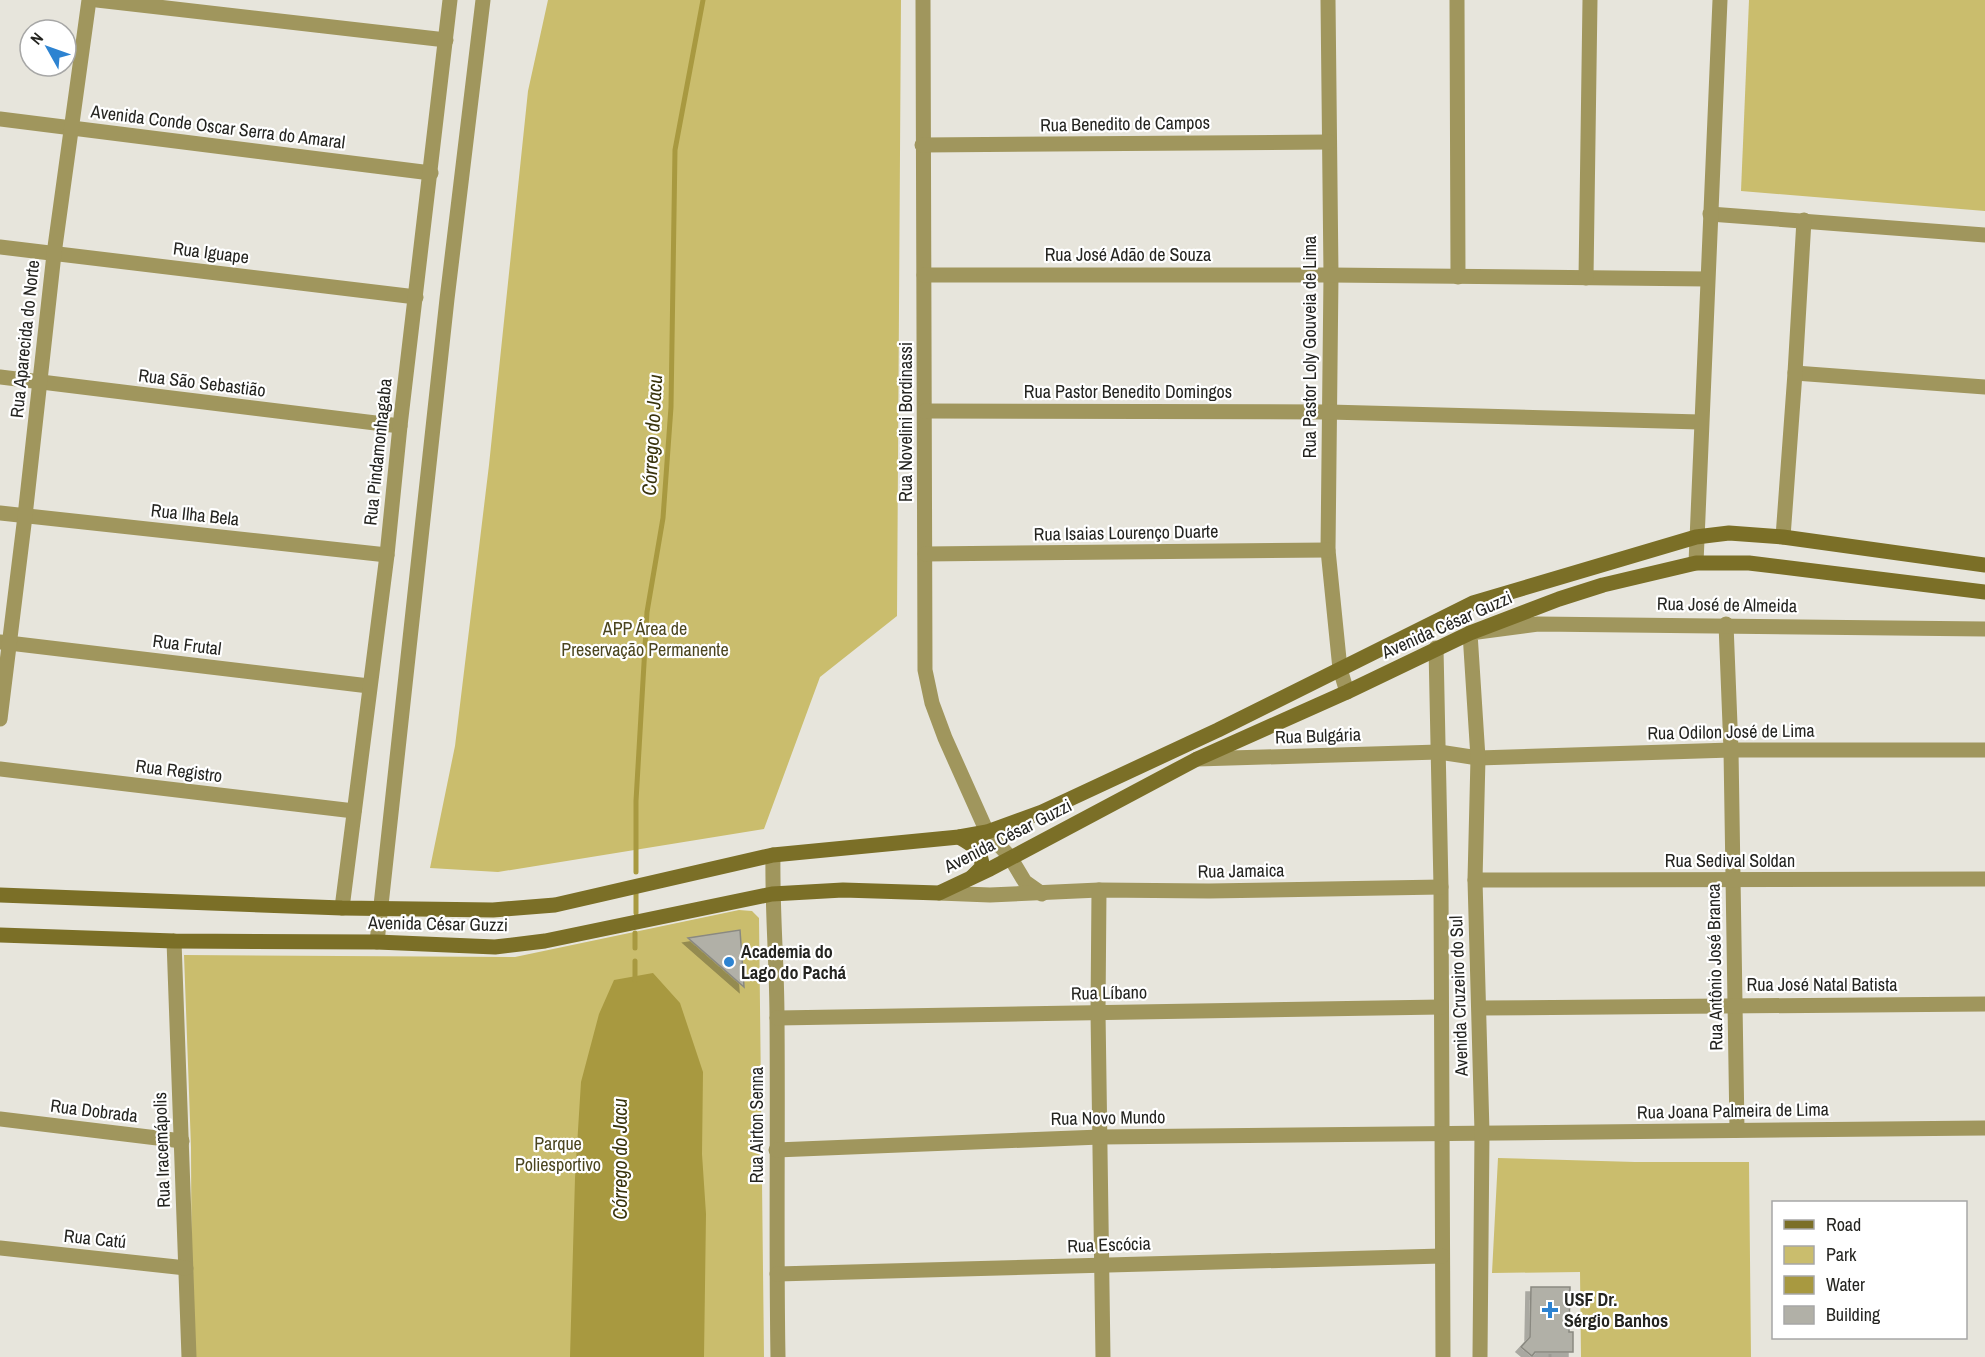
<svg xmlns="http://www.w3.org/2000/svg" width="1985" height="1357" font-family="'Archivo Narrow',sans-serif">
<defs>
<filter id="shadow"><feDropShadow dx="-5" dy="5" stdDeviation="0" flood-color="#0004"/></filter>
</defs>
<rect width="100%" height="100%" fill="#e7e5dc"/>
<g fill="#cabd6d">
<path d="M548,0H901L897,616L820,677L764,829L498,872L430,868L455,746L489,465L528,91Z"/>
<path d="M1749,0H1985V211L1741,191Z"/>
<path d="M739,910L752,911L759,918L764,1357H192L191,1147L184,955L515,957Z"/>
<path d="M1498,1158L1635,1162H1749L1751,1357H1581L1580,1272L1492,1273Z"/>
</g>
<path fill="#a89940" d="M653,973L680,1003L703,1072L702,1154L706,1214L704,1357H570L575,1178L581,1082L599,1014L614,980Z"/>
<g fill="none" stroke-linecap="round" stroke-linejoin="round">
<g stroke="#a89940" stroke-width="5">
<path d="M636,872V801L647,612L663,518L671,407L675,150L703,0"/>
<path d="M636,892V913"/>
<path d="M635,933V948"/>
<path d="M635,980V961"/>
</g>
</g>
<g fill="#b1b0a7" stroke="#8a8981" stroke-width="1.5" filter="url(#shadow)">
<path d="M740,930L744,987L688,938Z"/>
<path d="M1531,1287H1570L1569,1332H1573V1352H1535L1532,1356L1521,1347L1530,1337Z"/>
</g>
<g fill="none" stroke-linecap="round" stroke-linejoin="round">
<path stroke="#9c9b94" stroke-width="3" stroke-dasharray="3 3" stroke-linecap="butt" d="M1550,1357V1352"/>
<g stroke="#a0965d" stroke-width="15">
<path d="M97,0L446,40"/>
<path d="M923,0L925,670L932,703L945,738L987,832L1010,857L1025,882L1042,894"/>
<path d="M1328,0L1331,275L1328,550L1340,669L1347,692"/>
<path d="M1457,0L1458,277"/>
<path d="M0,119L431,173"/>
<path d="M922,145L1329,142"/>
<path d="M1710,214L1985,235"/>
<path d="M0,247L416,297"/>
<path d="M924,275H1331L1707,279"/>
<path d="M1586,278L1590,0"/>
<path d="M1795,373L1985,387"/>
<path d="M0,377L400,426"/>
<path d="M925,411L1329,412L1700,422"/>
<path d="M0,513L387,555"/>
<path d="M1783,537L1795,373L1804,220"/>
<path d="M925,554L1328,550"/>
<path d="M1696,563L1720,0"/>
<path d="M1726,624L1731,750L1737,1130"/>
<path d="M0,642L369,686"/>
<path d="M1436,648L1441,887L1443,1357"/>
<path d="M0,719L25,516L54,254L89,0"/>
<path d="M1197,759L1439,752L1478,758L1731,750H1985"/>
<path d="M0,769L354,811"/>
<path d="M773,855C772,910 777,964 777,1019C778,1132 776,1244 778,1357"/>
<path d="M1475,880L1985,879"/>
<path d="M1099,890L1098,1012L1103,1357"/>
<path d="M939,893L990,895L1099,890L1209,891L1441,887"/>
<path d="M342,908L387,555L400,426L450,0"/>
<path d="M174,941L189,1357"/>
<path d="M377,942L447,299L483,0"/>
<path d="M1480,1008L1985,1004"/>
<path d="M777,1018L1441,1007"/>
<path d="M0,1119L182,1141"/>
<path d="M776,1150L1100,1137L1985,1128"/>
<path d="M0,1248L186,1268"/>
<path d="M777,1274L1442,1256"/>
<path d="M1480,1357L1482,1132L1475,880L1478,758L1470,633L1538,624L1985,629"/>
</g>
<g stroke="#7b6f27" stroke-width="15">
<path d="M959,837C973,845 982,850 982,867L972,877"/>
<path d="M0,895L342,908L493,910L555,905L773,855L959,837L987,832L1042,812L1218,730L1473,603L1696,537L1729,533L1783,537L1985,565"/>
<path d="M0,935L174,941L377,942L495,947L545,941L772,894L843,890L939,893L990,869L1197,759L1347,692L1470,633L1559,599L1603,585L1696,563H1749L1985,592"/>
</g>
</g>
<g fill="#2d83d1" stroke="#fff" stroke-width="2">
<circle cx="729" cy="962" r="6"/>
<path d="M1547 1301h6v6h6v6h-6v6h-6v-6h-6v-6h6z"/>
</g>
<g text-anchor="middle" stroke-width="4.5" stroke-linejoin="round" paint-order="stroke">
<g font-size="18" fill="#242420" stroke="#fff">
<text transform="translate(1125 124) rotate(-1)" y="6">Rua Benedito de Campos</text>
<text transform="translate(218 127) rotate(7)" y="6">Avenida Conde Oscar Serra do Amaral</text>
<text transform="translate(211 253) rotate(7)" y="6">Rua Iguape</text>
<text x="1128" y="261">Rua José Adão de Souza</text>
<text transform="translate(25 339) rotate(-84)" y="6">Rua Aparecida do Norte</text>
<text transform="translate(1310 347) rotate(-90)" y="6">Rua Pastor Loly Gouveia de Lima</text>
<text transform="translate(202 383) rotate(7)" y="6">Rua São Sebastião</text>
<text x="1128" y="398">Rua Pastor Benedito Domingos</text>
<text transform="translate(906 422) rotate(-90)" y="6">Rua Novelini Bordinassi</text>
<text transform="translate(378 452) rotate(-84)" y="6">Rua Pindamonhagaba</text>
<text transform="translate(195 515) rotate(6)" y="6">Rua Ilha Bela</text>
<text transform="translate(1126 533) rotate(-1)" y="6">Rua Isaias Lourenço Duarte</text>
<text transform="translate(1727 605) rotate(1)" y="6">Rua José de Almeida</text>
<text transform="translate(1447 625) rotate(-24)" y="6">Avenida César Guzzi</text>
<text transform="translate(187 645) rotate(7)" y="6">Rua Frutal</text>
<text transform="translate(1731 732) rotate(-1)" y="6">Rua Odilon José de Lima</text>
<text transform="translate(1318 736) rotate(-2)" y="6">Rua Bulgária</text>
<text transform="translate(179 771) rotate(7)" y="6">Rua Registro</text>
<text transform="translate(1008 836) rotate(-27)" y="6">Avenida César Guzzi</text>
<text x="1730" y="867">Rua Sedival Soldan</text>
<text transform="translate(1241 871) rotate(-1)" y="6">Rua Jamaica</text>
<text transform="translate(438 924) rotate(1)" y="6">Avenida César Guzzi</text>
<text transform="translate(1715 967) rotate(-91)" y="6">Rua Antônio José Branca</text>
<text x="1822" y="991">Rua José Natal Batista</text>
<text transform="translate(1109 993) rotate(-1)" y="6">Rua Líbano</text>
<text transform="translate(1459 996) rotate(-92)" y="6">Avenida Cruzeiro do Sul</text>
<text transform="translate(94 1111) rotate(7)" y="6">Rua Dobrada</text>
<text transform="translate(1733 1111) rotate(-1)" y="6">Rua Joana Palmeira de Lima</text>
<text transform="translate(1108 1118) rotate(-1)" y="6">Rua Novo Mundo</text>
<text transform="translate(757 1125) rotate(-90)" y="6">Rua Airton Senna</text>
<text transform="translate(162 1150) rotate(-92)" y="6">Rua Iracemápolis</text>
<text transform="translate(95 1239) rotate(6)" y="6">Rua Catú</text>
<text transform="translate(1109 1245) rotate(-2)" y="6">Rua Escócia</text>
</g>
<g font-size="18" fill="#4b451f" stroke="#fff">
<text x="645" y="635">APP Área de<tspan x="645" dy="21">Preservação Permanente</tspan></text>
<text x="558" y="1150">Parque<tspan x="558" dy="21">Poliesportivo</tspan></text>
</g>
<g font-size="18" font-weight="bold" fill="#242420" stroke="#fff" text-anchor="start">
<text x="741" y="958">Academia do<tspan x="741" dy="21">Lago do Pachá</tspan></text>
<text x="1564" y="1306">USF Dr.<tspan x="1564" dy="21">Sérgio Banhos</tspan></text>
</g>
<g font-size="20" font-style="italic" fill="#39330c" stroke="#fff">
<text transform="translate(652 435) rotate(-87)" y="7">Córrego do Jacu</text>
<text transform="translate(620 1159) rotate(-90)" y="7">Córrego do Jacu</text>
</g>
</g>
<rect x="1772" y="1201" width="195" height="138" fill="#ffffff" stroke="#a7a7a6" stroke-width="1.5"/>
<rect x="1784" y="1220" width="30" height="9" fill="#7b6f27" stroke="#a7a7a6" stroke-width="1.5"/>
<text x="1826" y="1231" font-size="18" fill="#242420">Road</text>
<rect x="1784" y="1246" width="30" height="18" fill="#cabd6d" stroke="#a7a7a6" stroke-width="1.5"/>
<text x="1826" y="1261" font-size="18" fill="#242420">Park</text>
<rect x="1784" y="1276" width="30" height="18" fill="#a89940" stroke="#a7a7a6" stroke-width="1.5"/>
<text x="1826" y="1291" font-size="18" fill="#242420">Water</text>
<rect x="1784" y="1306" width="30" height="18" fill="#b1b0a7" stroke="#a7a7a6" stroke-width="1.5"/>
<text x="1826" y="1321" font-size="18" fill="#242420">Building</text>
<g transform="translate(48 48) rotate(310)"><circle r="28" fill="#ffffff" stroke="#a7a7a6" stroke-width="1.5"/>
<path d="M0-4.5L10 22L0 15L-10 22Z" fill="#2d83d1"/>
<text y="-9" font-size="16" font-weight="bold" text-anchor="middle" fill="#242420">N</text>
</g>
</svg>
